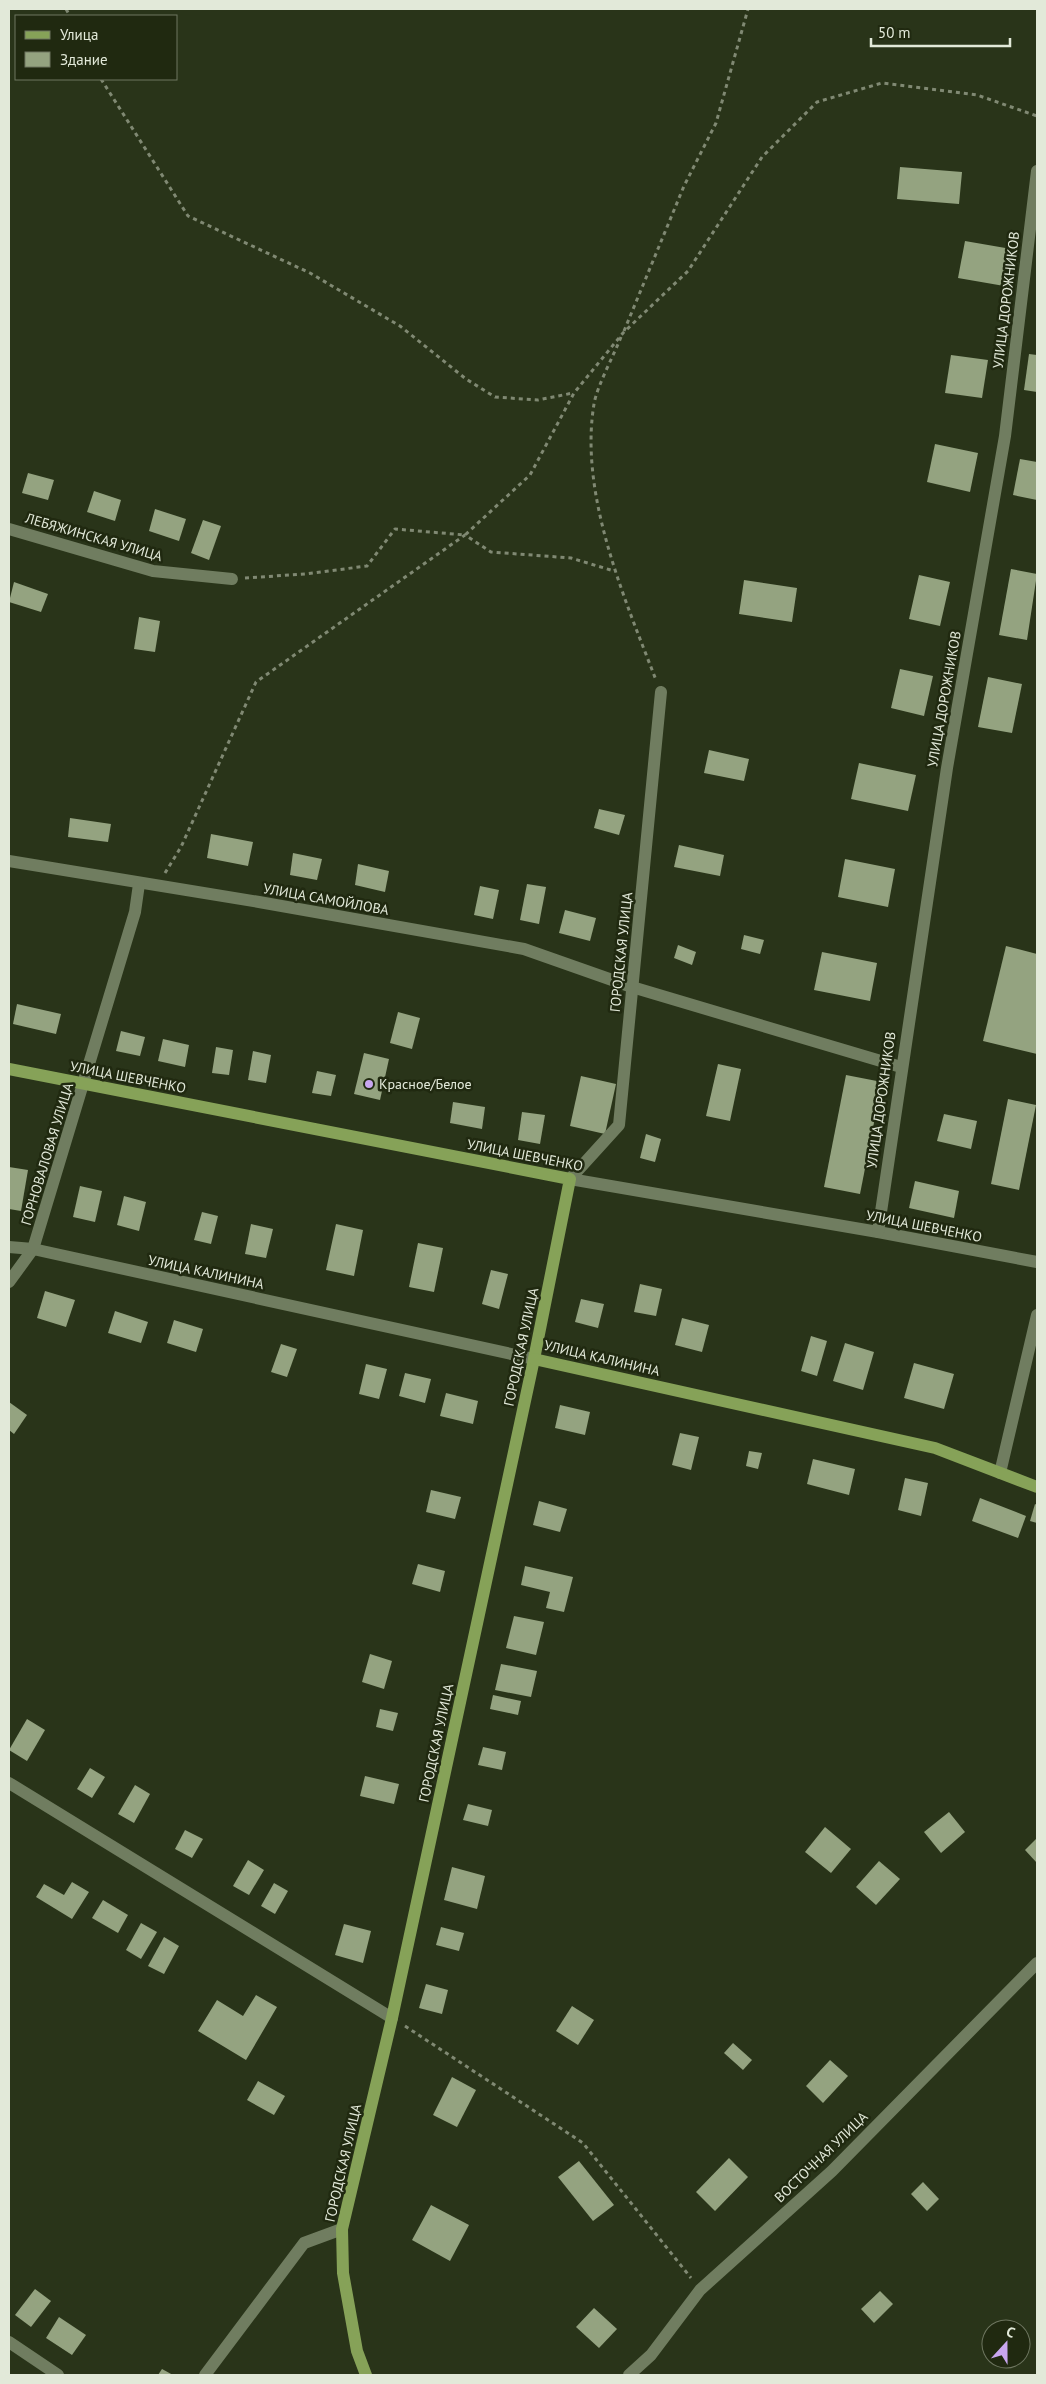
<svg xmlns="http://www.w3.org/2000/svg" width="1046" height="2384" font-family="'PT Sans',sans-serif">
<rect width="100%" height="100%" fill="#293419"/>
<g fill="#94a380">
<path d="M900,167L962,172L959,204L897,199Z"/>
<path d="M965,241L1017,250L1010,287L958,278Z"/>
<path d="M1029,354L1037,355V392L1024,390Z"/>
<path d="M951,355L988,360L982,398L945,393Z"/>
<path d="M935,444L978,453L970,492L927,482Z"/>
<path d="M1020,459L1037,462V500L1013,495Z"/>
<path d="M28,473L54,480L48,500L22,493Z"/>
<path d="M94,491L121,500L115,521L87,512Z"/>
<path d="M155,509L186,519L179,541L149,531Z"/>
<path d="M203,520L221,526L209,560L191,553Z"/>
<path d="M1011,569L1037,574L1027,640L999,635Z"/>
<path d="M919,575L950,582L940,626L909,619Z"/>
<path d="M744,580L797,588L792,622L739,614Z"/>
<path d="M14,582L48,594L41,612L9,602Z"/>
<path d="M139,617L160,621L155,652L134,649Z"/>
<path d="M900,669L933,676L924,716L891,708Z"/>
<path d="M988,677L1022,684L1012,733L978,727Z"/>
<path d="M709,750L749,759L744,781L704,773Z"/>
<path d="M859,763L916,775L908,811L851,799Z"/>
<path d="M599,809L625,815L619,835L594,828Z"/>
<path d="M70,818L111,824L108,842L68,837Z"/>
<path d="M211,834L253,842L248,866L207,858Z"/>
<path d="M679,845L724,855L720,876L674,867Z"/>
<path d="M293,853L322,859L317,880L290,875Z"/>
<path d="M845,859L895,869L888,907L838,897Z"/>
<path d="M358,864L389,871L385,892L355,885Z"/>
<path d="M527,884L546,887L539,924L520,920Z"/>
<path d="M480,886L499,890L493,919L474,915Z"/>
<path d="M565,910L596,918L590,941L559,933Z"/>
<path d="M744,935L764,940L760,954L741,949Z"/>
<path d="M678,945L696,952L692,965L674,958Z"/>
<path d="M1006,946L1037,954V1054L983,1041Z"/>
<path d="M822,952L877,963L870,1001L814,990Z"/>
<path d="M17,1004L61,1014L56,1034L13,1024Z"/>
<path d="M398,1012L420,1018L412,1049L390,1043Z"/>
<path d="M121,1031L145,1037L140,1056L116,1051Z"/>
<path d="M163,1039L189,1045L185,1067L158,1061Z"/>
<path d="M216,1047L233,1050L229,1075L212,1073Z"/>
<path d="M253,1051L271,1055L266,1083L248,1080Z"/>
<path d="M364,1053L389,1059L380,1100L354,1094Z"/>
<path d="M718,1064L741,1069L730,1121L706,1116Z"/>
<path d="M317,1071L336,1075L331,1096L312,1093Z"/>
<path d="M846,1075L882,1082L860,1194L824,1187Z"/>
<path d="M581,1076L616,1084L605,1134L570,1126Z"/>
<path d="M1008,1099L1036,1105L1019,1190L991,1184Z"/>
<path d="M453,1102L485,1107L482,1129L450,1123Z"/>
<path d="M522,1112L545,1115L540,1144L518,1140Z"/>
<path d="M944,1114L977,1121L971,1149L937,1141Z"/>
<path d="M646,1134L661,1139L655,1162L640,1158Z"/>
<path d="M9,1167L28,1170L21,1211L9,1209Z"/>
<path d="M915,1181L959,1191L954,1218L909,1208Z"/>
<path d="M80,1186L102,1191L95,1222L73,1217Z"/>
<path d="M124,1196L146,1202L139,1231L117,1225Z"/>
<path d="M202,1212L218,1216L211,1244L194,1240Z"/>
<path d="M251,1224L273,1229L266,1258L245,1254Z"/>
<path d="M336,1224L363,1230L354,1276L326,1270Z"/>
<path d="M418,1243L443,1248L434,1292L409,1287Z"/>
<path d="M491,1270L508,1274L499,1309L482,1304Z"/>
<path d="M640,1284L662,1289L656,1316L634,1312Z"/>
<path d="M45,1291L75,1300L66,1327L37,1318Z"/>
<path d="M581,1299L604,1304L598,1328L575,1322Z"/>
<path d="M115,1311L148,1322L141,1343L108,1333Z"/>
<path d="M682,1318L709,1325L702,1352L675,1345Z"/>
<path d="M174,1320L203,1329L196,1352L167,1343Z"/>
<path d="M811,1336L827,1341L817,1376L801,1371Z"/>
<path d="M845,1343L874,1352L863,1390L833,1381Z"/>
<path d="M281,1344L297,1349L287,1377L271,1372Z"/>
<path d="M914,1363L954,1374L944,1409L904,1398Z"/>
<path d="M366,1364L387,1369L379,1399L359,1394Z"/>
<path d="M405,1373L431,1379L425,1403L399,1396Z"/>
<path d="M446,1393L478,1401L473,1424L440,1416Z"/>
<path d="M9,1402L27,1415L14,1434L9,1430Z"/>
<path d="M560,1405L590,1412L585,1435L555,1428Z"/>
<path d="M680,1433L699,1437L691,1470L672,1465Z"/>
<path d="M749,1451L762,1453L758,1469L746,1466Z"/>
<path d="M813,1459L855,1469L849,1495L807,1484Z"/>
<path d="M905,1478L928,1483L921,1516L898,1510Z"/>
<path d="M431,1490L461,1497L455,1519L426,1512Z"/>
<path d="M980,1498L1026,1516L1018,1538L972,1521Z"/>
<path d="M539,1501L567,1509L560,1532L533,1525Z"/>
<path d="M1035,1504L1037,1505V1523L1030,1521Z"/>
<path d="M418,1564L445,1571L440,1592L412,1584Z"/>
<path d="M525,1566L573,1577L564,1612L546,1608L550,1592L521,1585Z"/>
<path d="M514,1616L544,1622L536,1655L506,1648Z"/>
<path d="M370,1654L392,1661L384,1689L362,1682Z"/>
<path d="M501,1664L537,1671L531,1697L495,1690Z"/>
<path d="M493,1695L521,1701L518,1715L490,1709Z"/>
<path d="M380,1709L398,1713L393,1731L376,1727Z"/>
<path d="M27,1719L45,1730L27,1761L9,1750Z"/>
<path d="M483,1747L506,1752L502,1770L478,1765Z"/>
<path d="M90,1768L105,1777L92,1798L77,1789Z"/>
<path d="M365,1776L399,1784L394,1804L360,1796Z"/>
<path d="M135,1785L150,1794L134,1823L118,1814Z"/>
<path d="M468,1804L492,1810L488,1826L463,1820Z"/>
<path d="M949,1812L965,1832L941,1853L924,1832Z"/>
<path d="M825,1827L851,1849L831,1873L805,1852Z"/>
<path d="M185,1830L203,1839L192,1858L175,1849Z"/>
<path d="M1037,1838V1863L1025,1850Z"/>
<path d="M248,1860L264,1870L249,1895L233,1886Z"/>
<path d="M879,1861L900,1879L876,1905L856,1887Z"/>
<path d="M452,1867L485,1876L477,1909L444,1900Z"/>
<path d="M72,1882L89,1892L72,1919L36,1897L44,1884L64,1895Z"/>
<path d="M274,1883L288,1891L275,1914L261,1906Z"/>
<path d="M103,1900L128,1915L118,1933L92,1918Z"/>
<path d="M141,1923L157,1932L141,1959L126,1950Z"/>
<path d="M344,1924L371,1931L363,1963L335,1955Z"/>
<path d="M441,1927L464,1933L459,1951L436,1945Z"/>
<path d="M164,1937L179,1946L164,1974L148,1966Z"/>
<path d="M426,1984L448,1990L442,2014L419,2008Z"/>
<path d="M256,1995L277,2007L246,2060L198,2031L217,2000L243,2016Z"/>
<path d="M572,2006L594,2020L578,2045L556,2031Z"/>
<path d="M733,2043L752,2060L743,2070L724,2053Z"/>
<path d="M830,2060L848,2076L823,2103L806,2086Z"/>
<path d="M452,2077L476,2090L457,2127L433,2115Z"/>
<path d="M258,2081L285,2096L274,2115L247,2100Z"/>
<path d="M729,2158L748,2177L715,2211L696,2192Z"/>
<path d="M579,2161L614,2205L593,2221L558,2177Z"/>
<path d="M923,2182L939,2199L927,2211L911,2194Z"/>
<path d="M431,2205L469,2225L450,2261L412,2240Z"/>
<path d="M35,2289L51,2301L31,2327L15,2315Z"/>
<path d="M880,2291L893,2304L874,2323L861,2309Z"/>
<path d="M594,2308L617,2329L599,2348L576,2327Z"/>
<path d="M59,2317L86,2335L72,2355L46,2338Z"/>
<path d="M162,2369L173,2375H158Z"/>
</g>
<g fill="none" stroke-linecap="round" stroke-linejoin="round">
<g stroke="#808973" stroke-width="3" stroke-dasharray="4 4" stroke-linecap="butt">
<path d="M66,9L70,16"/>
<path d="M101,79L188,216L310,273L400,326L466,379L495,397L538,400L573,393"/>
<path d="M624,331L684,186L716,123L748,9"/>
<path d="M621,337C614,355 597,386 594,404C579,494 624,597 656,680"/>
<path d="M245,578L305,574L367,566L395,529L465,535L530,475L574,393L623,333L688,271L762,157L817,102L882,83L977,95L1037,116"/>
<path d="M165,873L181,847L256,682L465,535L491,552L571,558L614,571"/>
<path d="M405,2026L583,2143L691,2278"/>
</g>
<g stroke="#707d60" stroke-width="12">
<path d="M9,529L153,571L232,579"/>
<path d="M9,861L259,902L524,949L632,987L901,1067"/>
<path d="M570,1179L619,1125L661,692"/>
<path d="M570,1179L878,1232L1037,1262"/>
<path d="M878,1232L947,768L1005,436L1037,171"/>
<path d="M9,1247L33,1249L534,1359"/>
<path d="M9,1282L33,1249L135,912L139,884"/>
<path d="M1000,1473L1037,1315"/>
<path d="M9,1783L392,2018"/>
<path d="M9,2342L58,2375"/>
<path d="M205,2375L304,2243L342,2229"/>
<path d="M629,2375L651,2355L700,2290L832,2171L1037,1963"/>
</g>
<g stroke="#86a258" stroke-width="12">
<path d="M9,1069L570,1179L534,1359L392,2018L342,2229L343,2273L357,2351L366,2375"/>
<path d="M534,1359L935,1448L1037,1487"/>
</g>
</g>
<circle fill="#c8a6ef" stroke="#202910" stroke-width="2" cx="369" cy="1084" r="5"/>
<g text-anchor="middle" stroke-width="5" stroke-linejoin="round" paint-order="stroke">
<g font-size="14" fill="#e2e9d9" stroke="#202910">
<text transform="translate(1006 300) rotate(-83)" y="5">УЛИЦА ДОРОЖНИКОВ</text>
<text transform="translate(94 537) rotate(16)" y="5">ЛЕБЯЖИНСКАЯ УЛИЦА</text>
<text transform="translate(944 699) rotate(-80)" y="5">УЛИЦА ДОРОЖНИКОВ</text>
<text transform="translate(326 899) rotate(10)" y="5">УЛИЦА САМОЙЛОВА</text>
<text transform="translate(621 952) rotate(-84)" y="5">ГОРОДСКАЯ УЛИЦА</text>
<text transform="translate(128 1077) rotate(11)" y="5">УЛИЦА ШЕВЧЕНКО</text>
<text transform="translate(881 1100) rotate(-82)" y="5">УЛИЦА ДОРОЖНИКОВ</text>
<text transform="translate(47 1154) rotate(-73)" y="5">ГОРНОВАЛОВАЯ УЛИЦА</text>
<text transform="translate(525 1155) rotate(11)" y="5">УЛИЦА ШЕВЧЕНКО</text>
<text transform="translate(924 1226) rotate(11)" y="5">УЛИЦА ШЕВЧЕНКО</text>
<text transform="translate(206 1272) rotate(12)" y="5">УЛИЦА КАЛИНИНА</text>
<text transform="translate(521 1347) rotate(-78)" y="5">ГОРОДСКАЯ УЛИЦА</text>
<text transform="translate(602 1358) rotate(13)" y="5">УЛИЦА КАЛИНИНА</text>
<text transform="translate(436 1743) rotate(-78)" y="5">ГОРОДСКАЯ УЛИЦА</text>
<text transform="translate(821 2157) rotate(-44)" y="5">ВОСТОЧНАЯ УЛИЦА</text>
<text transform="translate(343 2163) rotate(-77)" y="5">ГОРОДСКАЯ УЛИЦА</text>
</g>
<g font-size="14" fill="#e2e9d9" stroke="#202910" text-anchor="start">
<text x="379" y="1089">Красное/Белое</text>
</g>
</g>
<rect width="1046" height="2384" fill="none" stroke="#e2e9d9" stroke-width="20"/>
<rect x="15" y="15" width="162" height="65" fill="#202910" stroke="#6e7660"/>
<rect x="25" y="31" width="25" height="8" fill="#86a258" stroke="#6e7660"/>
<text x="60" y="40" font-size="15" fill="#e2e9d9">Улица</text>
<rect x="25" y="52" width="25" height="15" fill="#94a380" stroke="#6e7660"/>
<text x="60" y="65" font-size="15" fill="#e2e9d9">Здание</text>
<g transform="translate(1006 2344) rotate(21)"><circle r="24" fill="#202910" stroke="#6e7660"/>
<path d="M0-4L9 19L0 12L-9 19Z" fill="#c8a6ef"/>
<text y="-8" font-size="14" font-weight="bold" text-anchor="middle" fill="#e2e9d9">С</text>
</g>
<path d="M871 38v8h139v-8" fill="none" stroke="#e2e9d9" stroke-width="2.5"/>
<text x="878" y="38" font-size="15" fill="#e2e9d9" stroke="#202910" stroke-width="4" paint-order="stroke">50 m</text>
</svg>
